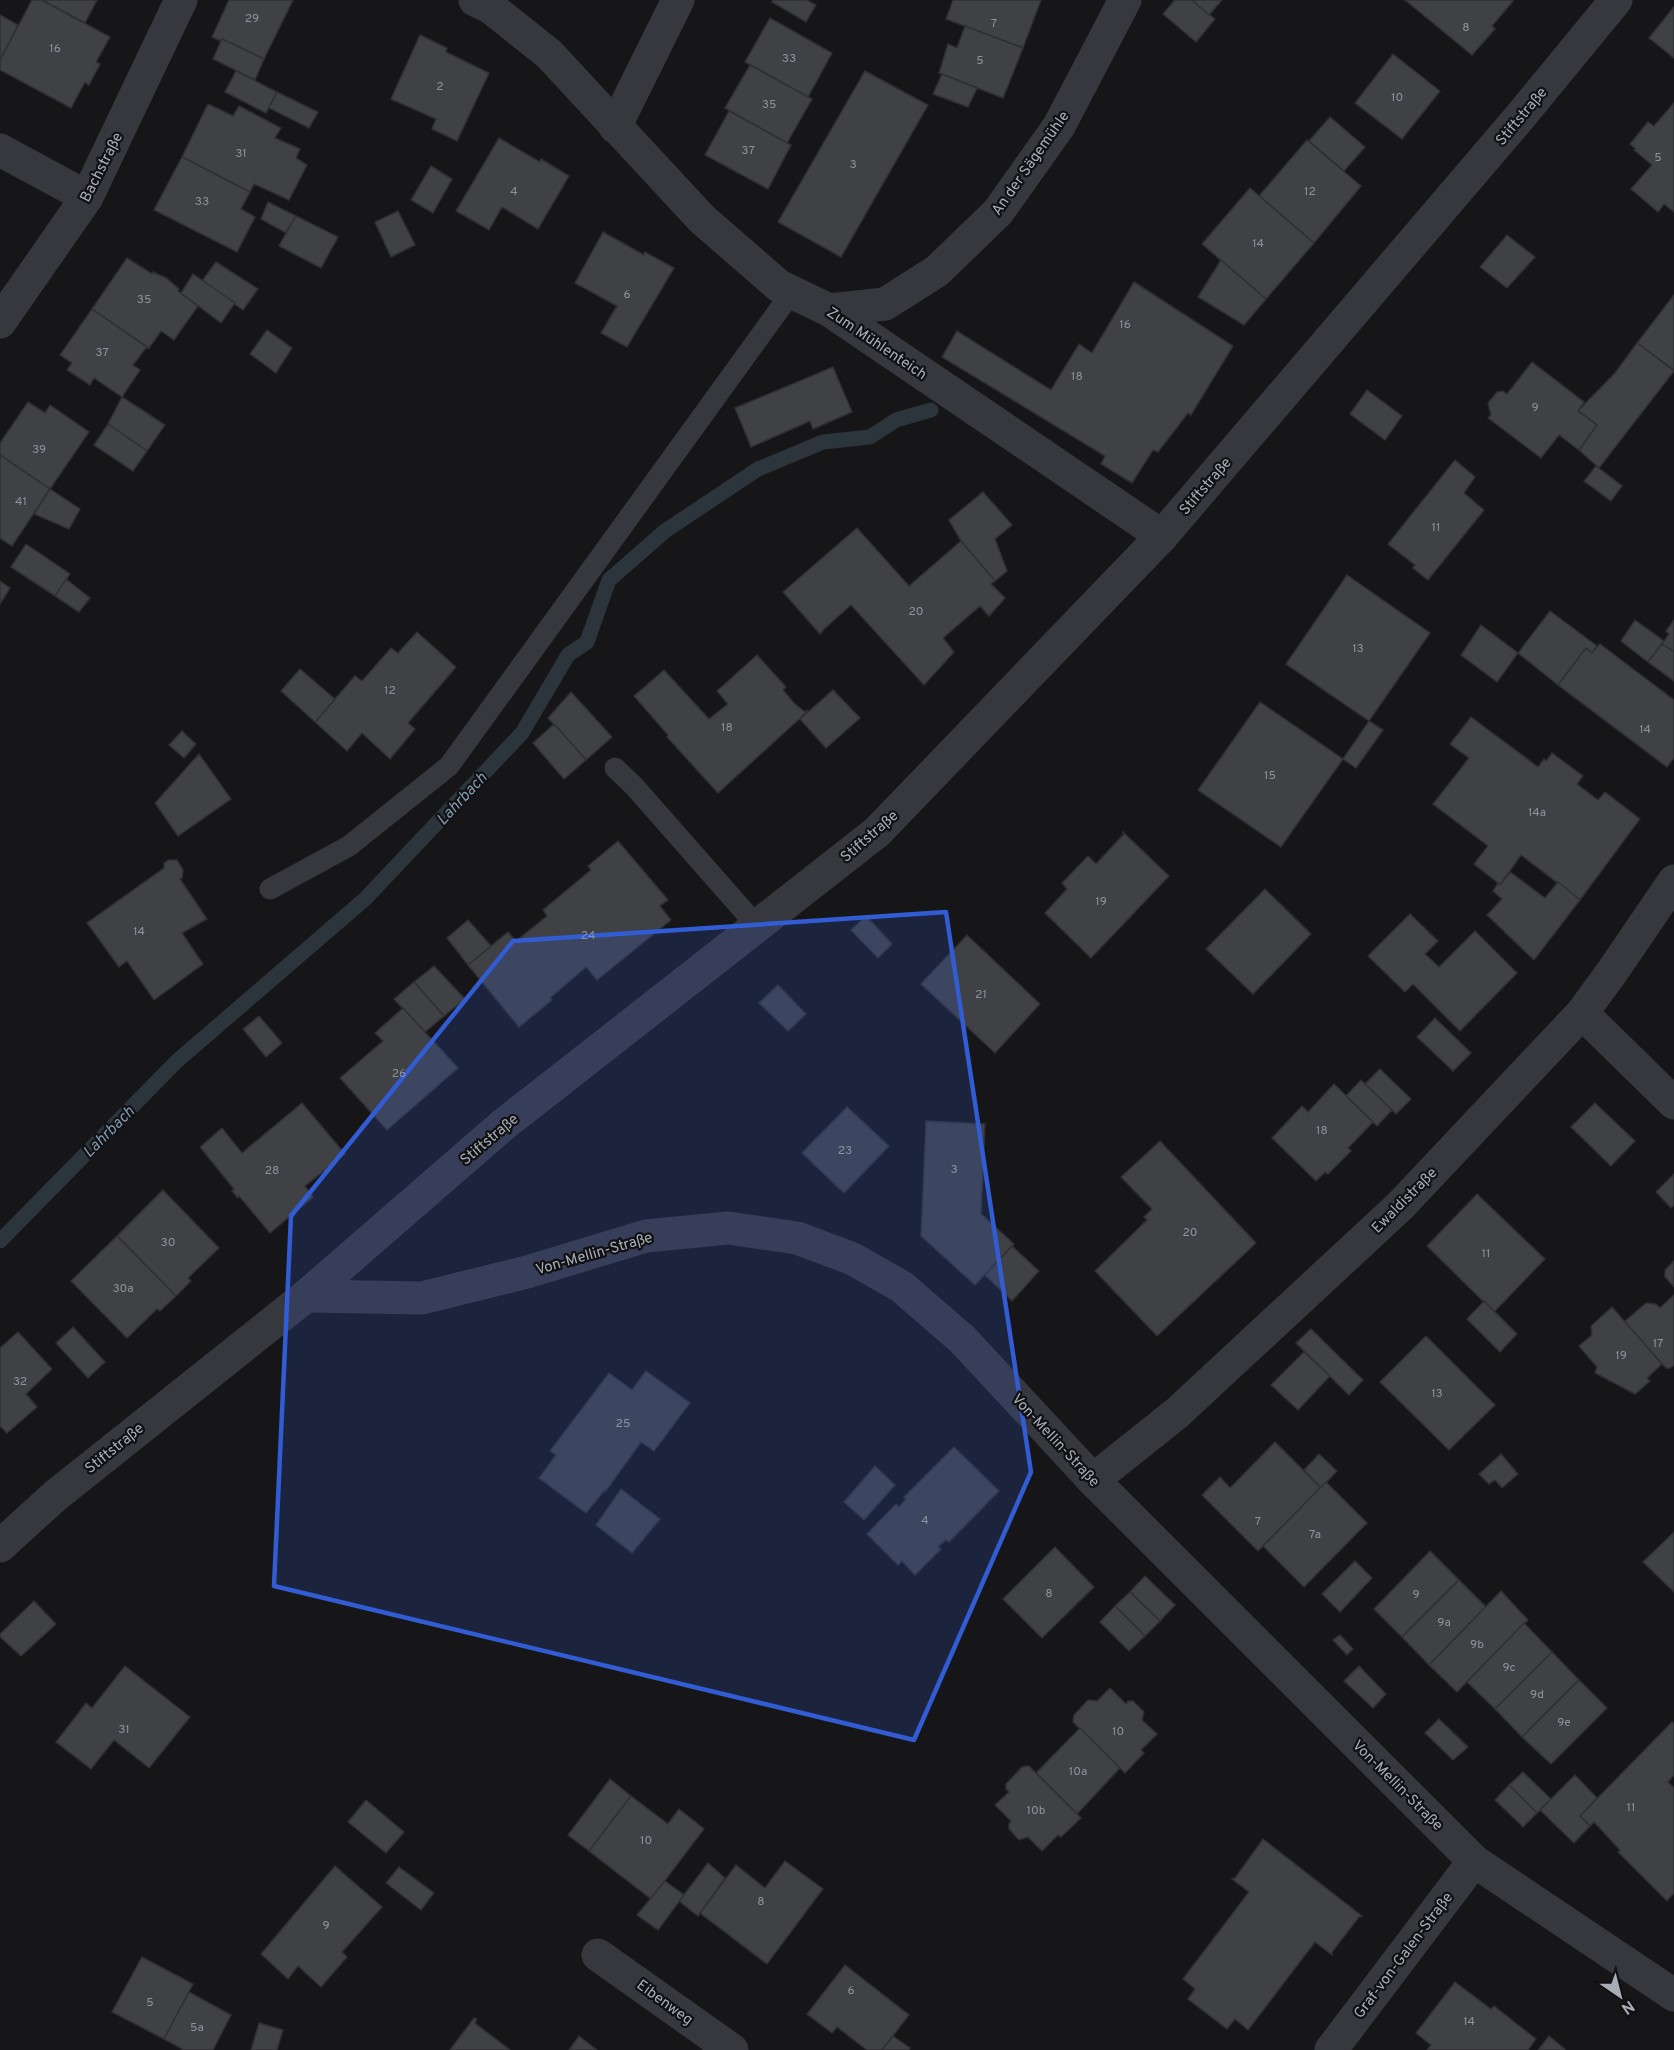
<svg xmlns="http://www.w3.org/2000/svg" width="1674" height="2050" font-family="Overpass,sans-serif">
<rect width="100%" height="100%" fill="#161618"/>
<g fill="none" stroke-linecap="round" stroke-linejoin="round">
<path stroke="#2c353c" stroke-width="15" d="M0,1241L177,1061L365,899L522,733L568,655L587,642L609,580L665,531L758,469L823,442L870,437L896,420L931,410"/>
</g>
<g fill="#404145" stroke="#303034" stroke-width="1.5">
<path d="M32,0H42L110,37L96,62L100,64L89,85L85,82L71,108L0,70V60Z"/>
<path d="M42,0H97L85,23Z"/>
<path d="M229,0H293L264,59L222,39L221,41L212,37Z"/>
<path d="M773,0H807L816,5L806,22L772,2Z"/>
<path d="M953,0H1041L1023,48L946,19Z"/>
<path d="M1175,0H1192L1215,19L1196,42L1163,14Z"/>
<path d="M1192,0H1222L1209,15Z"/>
<path d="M1405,0H1512L1513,1L1492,26L1495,29L1472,55Z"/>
<path d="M1674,7V58L1649,38Z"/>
<path d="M0,15L18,25L0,60Z"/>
<path d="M770,18L832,53L808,97L745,62Z"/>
<path d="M965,26L1023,48L1003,98L939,73L948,44L957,48Z"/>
<path d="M420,35L447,48L446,52L489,73L457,141L432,129L436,119L391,99Z"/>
<path d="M222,39L264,59L255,80L213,59Z"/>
<path d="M1393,54L1440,91L1402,139L1355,103Z"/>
<path d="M750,65L812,99L787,143L725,108Z"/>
<path d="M236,71L277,92L266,113L225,92Z"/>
<path d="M865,71L928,105L841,257L778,222Z"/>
<path d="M942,74L977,88L968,107L933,94Z"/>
<path d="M277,92L318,112L309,128L269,108Z"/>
<path d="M1674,103V212L1664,204L1658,212L1631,189L1652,165L1634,150L1636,149L1630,144L1648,122L1654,126Z"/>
<path d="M208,104L233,116L239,106L281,128L275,138L300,149L296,158L307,165L289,200L254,184L250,192L182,157Z"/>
<path d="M729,111L791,145L768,189L705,155Z"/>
<path d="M1330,117L1365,147L1344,171L1309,141Z"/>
<path d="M499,138L540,162L541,159L569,176L538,229L502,207L489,230L456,211Z"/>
<path d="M1307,140L1361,186L1314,243L1259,196Z"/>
<path d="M182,157L250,192L241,209L255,217L237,252L154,210Z"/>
<path d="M431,166L452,179L433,213L411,200Z"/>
<path d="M1250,188L1314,243L1266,299L1202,244Z"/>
<path d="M268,202L296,216L286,233L261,219Z"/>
<path d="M398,211L415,245L391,257L375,222Z"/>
<path d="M296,216L338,237L321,268L279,246Z"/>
<path d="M603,232L644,255L645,252L674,268L627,347L601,333L617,306L575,283Z"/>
<path d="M1507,235L1535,257L1507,288L1480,267Z"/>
<path d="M127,258L152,274L153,272L166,278L179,289L178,291L198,306L174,340L161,331L149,348L92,309Z"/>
<path d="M1221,260L1266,299L1244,325L1198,297Z"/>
<path d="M216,262L258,289L243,310L202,281Z"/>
<path d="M193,274L235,303L221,323L181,293Z"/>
<path d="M1134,282L1233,346L1191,415L1188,413L1158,452L1153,450L1132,483L1101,464L1105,456L942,357L957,331L1051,390L1079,344L1092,353Z"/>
<path d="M1674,295V370L1637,343Z"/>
<path d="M92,309L148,348L145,349L133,365L140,370L122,397L94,378L90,385L67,370L72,363L60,355Z"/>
<path d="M267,330L292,348L276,373L250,354Z"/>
<path d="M1637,343L1674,371L1599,468L1579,450L1597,425L1578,411L1615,373Z"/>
<path d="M1532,362L1584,402L1578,411L1597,425L1579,450L1559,435L1541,458L1488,418L1491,415L1488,403L1497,392L1503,391L1507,394Z"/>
<path d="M833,367L852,412L813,429L810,421L751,447L735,408Z"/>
<path d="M1367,390L1402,416L1385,440L1350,414Z"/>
<path d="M122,397L165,425L147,451L108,424Z"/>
<path d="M28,402L45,413L50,405L89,432L50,489L0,455V443Z"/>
<path d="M108,424L147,451L133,471L94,445Z"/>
<path d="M0,455L50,489L12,546L0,538Z"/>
<path d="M1455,460L1475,477L1464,493L1484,510L1428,580L1413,568L1415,565L1388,544Z"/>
<path d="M1596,466L1622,486L1611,501L1584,481Z"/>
<path d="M50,489L80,509L69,529L34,514Z"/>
<path d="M983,492L1012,525L995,539L1007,571L995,581L961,541L949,520Z"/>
<path d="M857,528L909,586L961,541L995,581L991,584L1005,598L989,616L980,606L943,638L954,652L924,685L851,605L824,629L820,634L783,592Z"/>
<path d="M26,544L70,574L55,596L11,567Z"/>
<path d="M1347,575L1430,633L1369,721L1286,664Z"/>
<path d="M66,579L90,598L79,612L55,596Z"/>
<path d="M0,581L10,588L0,604Z"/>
<path d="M1550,611L1597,646L1592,653L1586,648L1558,685L1518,653Z"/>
<path d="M1635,620L1664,641L1648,662L1621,641Z"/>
<path d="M1674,620V652L1662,644L1669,634L1666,631Z"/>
<path d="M1481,625L1518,653L1497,682L1461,655Z"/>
<path d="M417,632L456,667L408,723L415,729L390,759L362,733L347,751L315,722L355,676L362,681L391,648L398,653Z"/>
<path d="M1600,644L1674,700V758L1667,767L1558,685L1586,648L1592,653Z"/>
<path d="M1662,644L1674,652V681L1648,662Z"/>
<path d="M757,655L786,687L783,690L794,703L805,712L807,710L808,711L718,793L667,737L668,735L634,696L664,670L709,719L728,704L717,691Z"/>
<path d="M300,669L335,699L315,722L281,691Z"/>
<path d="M833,690L860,718L826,748L800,719Z"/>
<path d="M571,692L612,737L586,760L548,718Z"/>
<path d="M1260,702L1343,759L1281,847L1198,790Z"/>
<path d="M1471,717L1538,767L1544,759L1546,761L1552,753L1583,776L1577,784L1598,800L1605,792L1640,819L1580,900L1521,855L1500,885L1498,883L1474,864L1488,846L1433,804L1469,758L1450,744Z"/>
<path d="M1369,721L1383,730L1356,768L1343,759Z"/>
<path d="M554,724L586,760L564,779L533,743Z"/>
<path d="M182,731L196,744L184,758L169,745Z"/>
<path d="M199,754L231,799L178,836L155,803Z"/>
<path d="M1123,832L1169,876L1091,958L1045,913L1067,889L1062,883L1088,856L1096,864L1123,835Z"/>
<path d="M618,841L668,900L660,906L671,920L597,980L586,967L550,998L552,1000L519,1027L468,965L508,932L516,941L547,916L543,910L591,870L588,866Z"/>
<path d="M169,860H177L183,870L182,878L180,879L207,919L182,933L203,964L154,1000L127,961L119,967L87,923L164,868V863Z"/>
<path d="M1510,872L1545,898L1558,882L1580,900L1534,960L1487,915L1502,899L1493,891L1498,883L1500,885Z"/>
<path d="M1265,889L1311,934L1253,994L1206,949Z"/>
<path d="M1410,914L1438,941L1425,954L1439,967L1475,931L1517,973L1460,1031L1413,984L1405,992L1368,956Z"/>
<path d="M866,916L892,944L878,958L851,930Z"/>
<path d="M468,920L491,946L468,965L447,938Z"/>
<path d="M967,935L1040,1004L995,1053L921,984Z"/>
<path d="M434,966L465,999L444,1016L414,982Z"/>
<path d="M414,982L444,1016L425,1032L394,999Z"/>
<path d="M778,985L806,1014L788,1031L759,1003Z"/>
<path d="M403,1008L458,1068L387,1130L340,1078L383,1041L375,1033Z"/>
<path d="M259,1016L282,1043L266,1057L243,1029Z"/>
<path d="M1435,1018L1471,1053L1453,1071L1417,1037Z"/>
<path d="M1380,1069L1411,1099L1396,1114L1365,1084Z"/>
<path d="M1361,1080L1392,1110L1377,1126L1346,1096Z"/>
<path d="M1334,1084L1373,1122L1348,1148L1351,1151L1328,1174L1325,1172L1316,1181L1272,1138L1302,1106L1308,1112Z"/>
<path d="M302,1103L345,1154L305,1186L313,1197L270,1233L239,1196L238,1198L232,1191L234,1189L200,1147L222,1128L242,1153Z"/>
<path d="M1595,1103L1635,1141L1611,1166L1571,1127Z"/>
<path d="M847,1107L889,1146L844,1193L802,1153Z"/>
<path d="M926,1121L985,1124L981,1214L1014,1244L975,1285L921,1236Z"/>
<path d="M1160,1141L1256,1243L1157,1336L1095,1271L1147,1220L1144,1217L1152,1209L1121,1177Z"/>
<path d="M1674,1174V1205L1671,1208L1656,1192Z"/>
<path d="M163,1190L219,1248L188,1278L191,1281L176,1296L117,1236Z"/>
<path d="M1477,1194L1545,1259L1494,1312L1427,1246Z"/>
<path d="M117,1236L176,1296L160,1311L157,1309L127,1338L71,1281Z"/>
<path d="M1012,1246L1039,1271L1012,1301L985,1275Z"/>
<path d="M1674,1261V1287L1665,1277V1270Z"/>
<path d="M1674,1295V1365L1670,1368H1666L1624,1322L1646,1303L1656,1304L1660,1308Z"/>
<path d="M1484,1301L1517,1334L1500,1352L1467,1319Z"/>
<path d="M1612,1307L1662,1364L1647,1378L1650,1381L1635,1394L1595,1373L1597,1367L1579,1346L1592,1335L1591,1326Z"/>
<path d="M73,1327L105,1362L88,1378L56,1343Z"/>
<path d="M1311,1329L1363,1380L1349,1395L1296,1343Z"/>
<path d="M18,1332L52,1369L26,1394L37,1407L7,1433L0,1426V1348Z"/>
<path d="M1426,1336L1495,1405L1449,1450L1380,1382Z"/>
<path d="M1304,1352L1330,1376L1298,1410L1271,1385Z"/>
<path d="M646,1371L690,1403L654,1451L641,1442L605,1492L604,1491L586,1513L539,1478L556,1455L550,1451L609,1373L632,1390Z"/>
<path d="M1275,1442L1321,1488L1258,1551L1202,1495L1220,1477L1230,1488Z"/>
<path d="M954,1447L999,1491L949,1542L946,1540L938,1547L941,1549L915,1575L902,1561L898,1565L867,1534L896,1504L899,1507L906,1499L904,1497Z"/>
<path d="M1319,1454L1337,1471L1321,1488L1304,1470Z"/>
<path d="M1501,1454L1518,1474L1502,1488L1495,1480L1489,1484L1479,1474Z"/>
<path d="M875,1466L895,1485L864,1520L844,1502Z"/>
<path d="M1326,1482L1367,1523L1304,1587L1263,1546Z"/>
<path d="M621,1489L660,1519L632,1553L596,1525Z"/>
<path d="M1674,1532V1592L1643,1562Z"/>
<path d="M1055,1547L1094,1587L1042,1638L1003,1599Z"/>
<path d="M1430,1551L1459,1580L1402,1637L1374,1609Z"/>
<path d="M1355,1561L1372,1578L1340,1612L1322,1594Z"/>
<path d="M1145,1576L1175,1605L1160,1621L1130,1592Z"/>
<path d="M1459,1580L1486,1607L1429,1665L1402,1637Z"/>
<path d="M1501,1591L1528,1620L1457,1692L1429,1665Z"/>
<path d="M1130,1592L1160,1621L1145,1636L1115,1606Z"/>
<path d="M34,1601L56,1624L21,1656L0,1637V1634Z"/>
<path d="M1115,1606L1145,1636L1129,1651L1100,1622Z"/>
<path d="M1524,1623L1552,1652L1495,1709L1467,1682Z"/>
<path d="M1340,1635L1353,1649L1347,1655L1333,1640Z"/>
<path d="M1552,1652L1579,1680L1522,1737L1495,1709Z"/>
<path d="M125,1666L190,1717L149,1768L114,1740L91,1769L56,1742L86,1703L92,1708Z"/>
<path d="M1359,1666L1386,1694L1373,1708L1344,1681Z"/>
<path d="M1579,1680L1607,1708L1551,1764L1522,1737Z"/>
<path d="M1110,1688L1126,1704L1128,1701H1133L1144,1712L1142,1720L1157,1734L1141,1750L1144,1753L1125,1773L1073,1722L1074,1715L1088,1700L1097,1701Z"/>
<path d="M1439,1719L1468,1747L1453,1760L1425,1733Z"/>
<path d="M1672,1722L1674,1724V1775L1668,1782L1674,1788V1893L1667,1901L1618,1852L1620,1850L1594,1822L1590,1826L1580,1816Z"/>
<path d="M1080,1728L1120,1768L1077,1814L1036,1773Z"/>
<path d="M1029,1766L1081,1818L1061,1837L1058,1835L1042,1851L1028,1837L1019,1840L1009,1829V1824L1011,1821L995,1805L1009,1792L1006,1789V1784L1022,1767Z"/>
<path d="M1523,1772L1551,1799L1537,1813L1509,1785Z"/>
<path d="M1575,1775L1597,1798L1580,1816L1590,1826L1574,1843L1540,1810Z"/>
<path d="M610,1779L631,1796L589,1851L568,1835Z"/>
<path d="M1509,1785L1537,1813L1523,1827L1495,1800Z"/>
<path d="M631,1796L668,1824L679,1809L704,1829L651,1899L589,1851Z"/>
<path d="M366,1800L404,1832L386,1853L348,1822Z"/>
<path d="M1263,1839L1362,1916L1359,1917L1332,1952V1955L1315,1942L1248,2030L1235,2019L1227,2029L1188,1999L1195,1989L1183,1979L1249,1892L1232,1879L1235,1878Z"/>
<path d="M785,1861L823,1889L767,1964L700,1913L736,1865L765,1888Z"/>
<path d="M708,1863L725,1878L698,1916L679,1901Z"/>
<path d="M335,1866L382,1907L342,1952L347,1957L321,1987L298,1966L288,1979L261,1954Z"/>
<path d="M399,1867L434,1893L421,1910L386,1883Z"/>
<path d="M665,1881L684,1895L658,1930L637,1915Z"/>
<path d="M142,1957L193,1984L164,2039L112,2012Z"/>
<path d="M845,1965L909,2015L882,2050H867L837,2027L832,2033L807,2014Z"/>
<path d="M1455,1982L1491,2009L1494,2006L1536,2039L1528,2050H1427L1431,2045L1416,2033Z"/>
<path d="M189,1992L231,2015L213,2050H184L164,2039Z"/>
<path d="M474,2018L477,2019L475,2023L510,2050H450Z"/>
<path d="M259,2023L283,2030L277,2050H251Z"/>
<path d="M579,2036L597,2050H569Z"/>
<path d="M893,2036L910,2048L909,2050H882Z"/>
<path d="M1549,2036L1565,2049L1564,2050H1538Z"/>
</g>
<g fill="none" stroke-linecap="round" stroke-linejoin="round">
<g stroke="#37383d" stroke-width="21">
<path d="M615,768L633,785L758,927"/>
<path d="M270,889L349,846L449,766L792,292"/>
</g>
<g stroke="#37383d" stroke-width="33">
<path d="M475,0L490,7L549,54L702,219L779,286L829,310L1162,536"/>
<path d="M615,127L678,0"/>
<path d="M0,150L87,197"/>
<path d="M829,310L885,304L937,271L998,212L1059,126L1125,0"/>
<path d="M0,322L87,197L181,0"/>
<path d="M1582,1013L1674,1103"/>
<path d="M306,1296L422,1298L527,1272L646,1236L728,1228L797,1238L853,1259L902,1287L963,1340L1093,1480L1474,1861L1674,1995"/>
<path d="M1093,1480L1177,1413L1400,1206L1582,1013L1612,972L1674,881"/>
<path d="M0,1546L55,1496L306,1296L503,1125L877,832L1162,536L1519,118L1616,0"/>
<path d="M598,1955L732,2050"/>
<path d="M1331,2050L1474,1861"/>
</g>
</g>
<path fill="#325cd3" fill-opacity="0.2" stroke="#325cd3" stroke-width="4.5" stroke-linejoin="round" d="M946,912L1031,1472L914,1740L274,1586L291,1216L513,941Z"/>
<g text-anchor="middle" stroke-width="4.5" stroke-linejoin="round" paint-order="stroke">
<g font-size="12" fill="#8e929b">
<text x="252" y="22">29</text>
<text x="994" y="27">7</text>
<text x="1466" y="31">8</text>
<text x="55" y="52">16</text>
<text x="789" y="62">33</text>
<text x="980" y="64">5</text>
<text x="440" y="90">2</text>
<text x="1397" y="101">10</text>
<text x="769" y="108">35</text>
<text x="748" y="154">37</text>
<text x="241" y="157">31</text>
<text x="1658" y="161">5</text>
<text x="853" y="168">3</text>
<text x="514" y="195">4</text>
<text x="1310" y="195">12</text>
<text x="202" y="205">33</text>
<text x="1258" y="247">14</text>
<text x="627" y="298">6</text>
<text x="144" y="303">35</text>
<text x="1125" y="328">16</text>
<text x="102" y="356">37</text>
<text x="1077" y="380">18</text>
<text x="1535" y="411">9</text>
<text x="39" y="453">39</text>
<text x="21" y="505">41</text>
<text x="1436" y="531">11</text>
<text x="916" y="615">20</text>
<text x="1358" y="652">13</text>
<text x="390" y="694">12</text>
<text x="727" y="731">18</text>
<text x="1645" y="733">14</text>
<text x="1270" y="779">15</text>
<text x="1537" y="816">14a</text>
<text x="1101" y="905">19</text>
<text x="139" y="935">14</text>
<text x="588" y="939">24</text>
<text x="981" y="998">21</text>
<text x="399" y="1077">26</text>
<text x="1322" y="1134">18</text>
<text x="845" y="1154">23</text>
<text x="954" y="1173">3</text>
<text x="272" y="1174">28</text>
<text x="1190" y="1236">20</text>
<text x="168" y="1246">30</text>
<text x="1486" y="1257">11</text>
<text x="123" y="1292">30a</text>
<text x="1658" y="1347">17</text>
<text x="1621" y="1359">19</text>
<text x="20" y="1385">32</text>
<text x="1437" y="1397">13</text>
<text x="623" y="1427">25</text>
<text x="925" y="1524">4</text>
<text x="1258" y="1525">7</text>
<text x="1315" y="1538">7a</text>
<text x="1049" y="1597">8</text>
<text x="1416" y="1598">9</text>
<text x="1444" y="1626">9a</text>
<text x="1477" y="1648">9b</text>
<text x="1509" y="1671">9c</text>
<text x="1537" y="1698">9d</text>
<text x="1564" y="1726">9e</text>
<text x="124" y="1733">31</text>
<text x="1118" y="1735">10</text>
<text x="1078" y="1775">10a</text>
<text x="1631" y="1811">11</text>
<text x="1036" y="1814">10b</text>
<text x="646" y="1844">10</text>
<text x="761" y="1905">8</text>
<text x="326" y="1929">9</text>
<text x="851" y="1994">6</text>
<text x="150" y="2006">5</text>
<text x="1469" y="2025">14</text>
<text x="197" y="2031">5a</text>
</g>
<g font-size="15" fill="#a8adb8" stroke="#111113">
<text transform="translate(1521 116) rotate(-50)" y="5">Stiftstraße</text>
<text transform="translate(1030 163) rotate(-55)" y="5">An der Sägemühle</text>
<text transform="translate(101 167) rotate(-63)" y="5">Bachstraße</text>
<text transform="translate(877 343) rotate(34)" y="5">Zum Mühlenteich</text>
<text transform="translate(1205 486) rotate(-49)" y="5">Stiftstraße</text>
<text transform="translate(869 836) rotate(-41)" y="5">Stiftstraße</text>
<text transform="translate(489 1139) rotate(-40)" y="5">Stiftstraße</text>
<text transform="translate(1404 1200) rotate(-45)" y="5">Ewaldistraße</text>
<text transform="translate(594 1253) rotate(-16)" y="5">Von-Mellin-Straße</text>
<text transform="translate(1056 1440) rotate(47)" y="5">Von-Mellin-Straße</text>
<text transform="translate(114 1448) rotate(-39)" y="5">Stiftstraße</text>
<text transform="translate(1398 1785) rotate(45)" y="5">Von-Mellin-Straße</text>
<text transform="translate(1403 1955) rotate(-53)" y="5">Graf-von-Galen-Straße</text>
<text transform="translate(665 2002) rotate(36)" y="5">Eibenweg</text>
</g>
<g font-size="16" font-style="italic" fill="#7f9bb3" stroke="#111113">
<text transform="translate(461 798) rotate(-47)" y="6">Lahrbach</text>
<text transform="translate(108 1131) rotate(-45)" y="6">Lahrbach</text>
</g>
</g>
<g transform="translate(1620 1996) rotate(145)" stroke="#111113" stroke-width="4.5" paint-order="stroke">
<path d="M0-4.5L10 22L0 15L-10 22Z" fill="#a8adb8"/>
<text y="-9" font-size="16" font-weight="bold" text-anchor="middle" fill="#a8adb8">N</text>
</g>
</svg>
